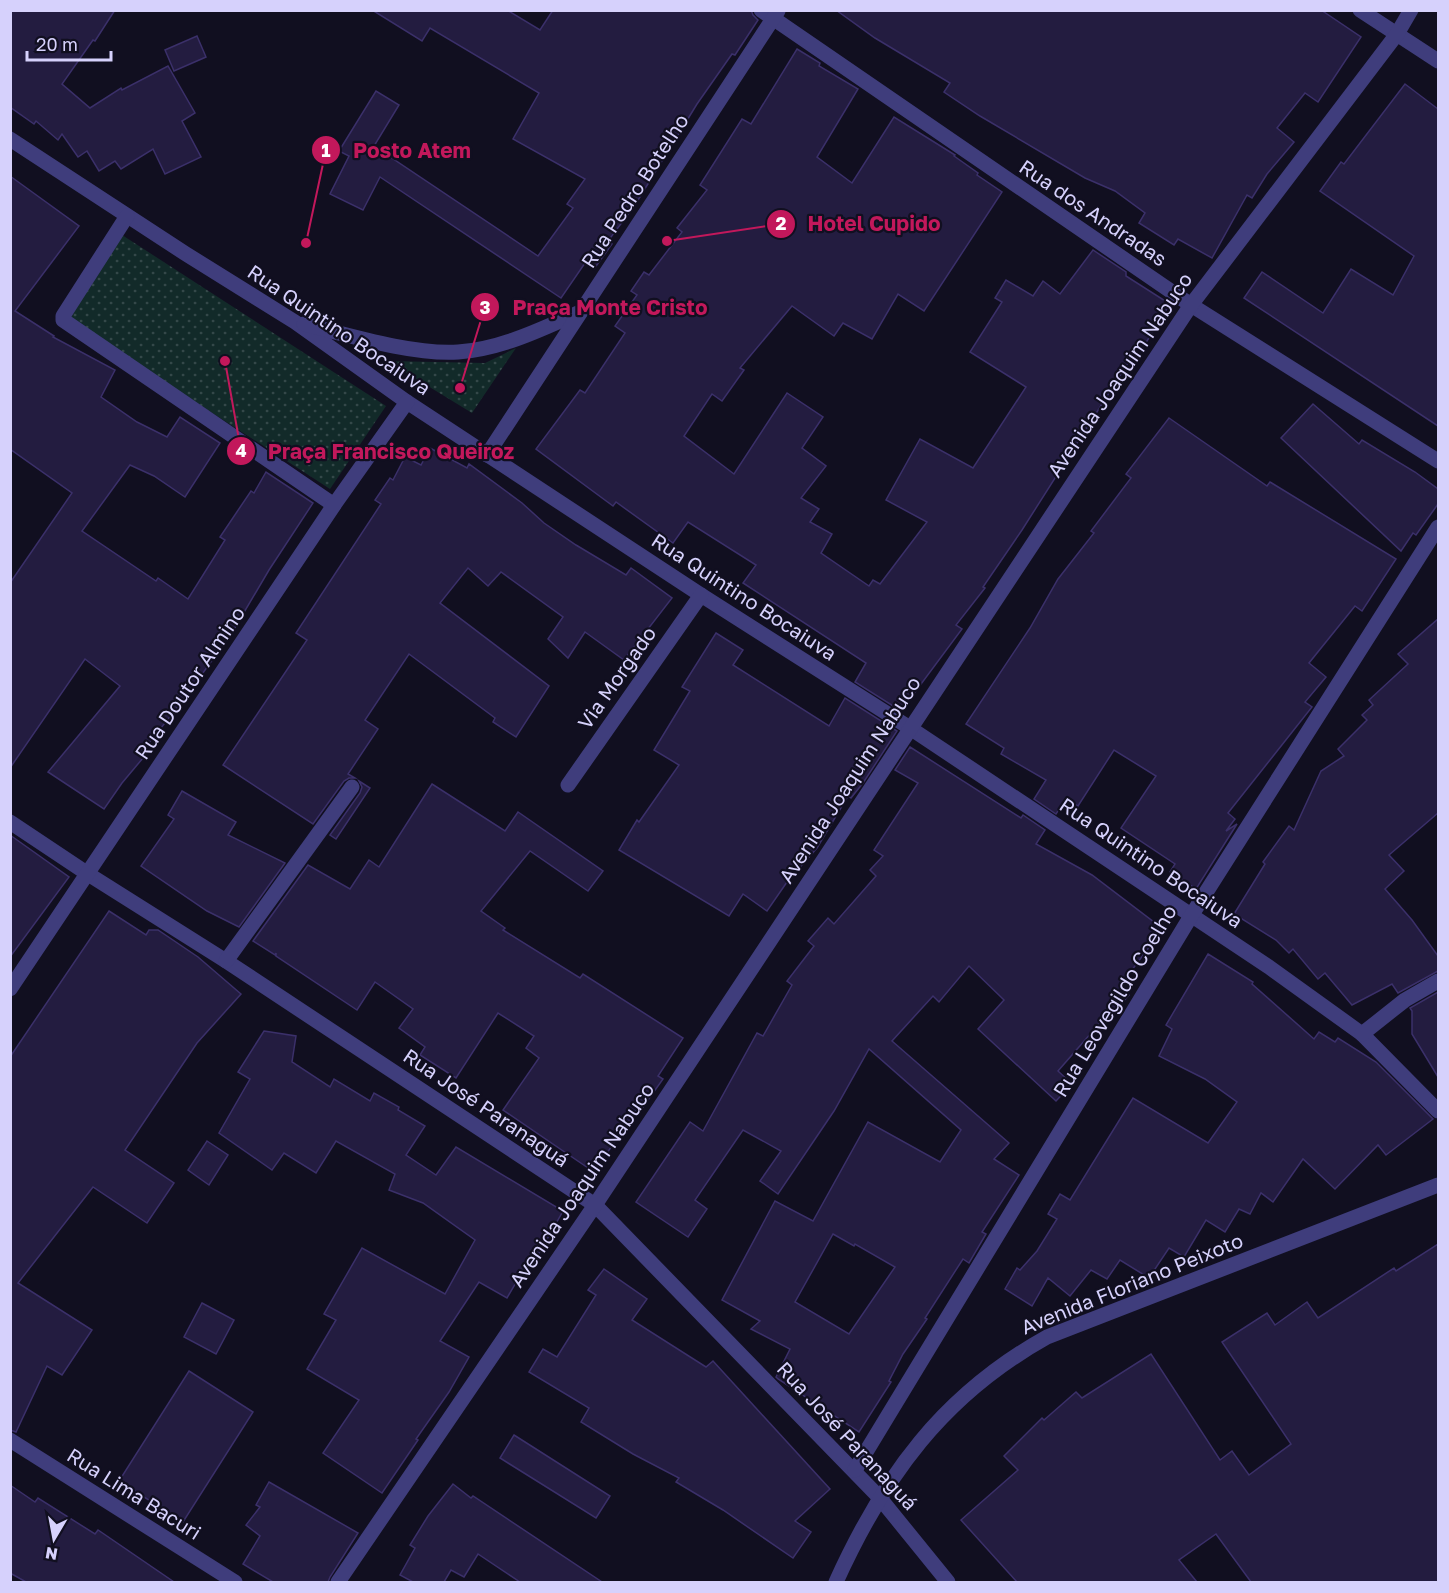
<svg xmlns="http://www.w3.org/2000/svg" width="1449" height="1593" font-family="'Golos Text',sans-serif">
<defs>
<pattern id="grass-dots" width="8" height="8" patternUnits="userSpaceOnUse" patternTransform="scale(1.5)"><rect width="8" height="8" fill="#122a29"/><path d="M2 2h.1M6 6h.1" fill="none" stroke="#344849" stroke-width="1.8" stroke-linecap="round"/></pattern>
</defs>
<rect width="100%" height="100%" fill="#110f20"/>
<g fill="url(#grass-dots)">
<path d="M119,233L386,406L330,489L64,317Z"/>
<path d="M516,348L472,413L387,361L485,363Z"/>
</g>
<g fill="#231c40" stroke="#3b306a" stroke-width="1.5" fill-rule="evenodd">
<path d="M10,10H115L95,41L93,40L62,84L90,108L121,88L122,90L168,66L195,113L182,121L201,157L165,174L153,149L121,169L115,161L99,171L87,151L78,157L62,134L58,140L36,121L34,124L10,107Z"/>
<path d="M372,10H507L540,30L553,10H751L753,15L758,20L735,55L732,54L697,104L635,205L608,241L612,244L594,269L585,263L561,298L380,177L363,210L330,194L349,156L339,151L376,91L399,105L374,146L538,256L573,208L567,204L585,179L513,139L539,93L430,28L422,41Z"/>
<path d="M836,10H1321L1361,37L1318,102L1305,93L1277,128L1294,142L1267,174L1252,198L1247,195L1212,258L1178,239L1174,245L1139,223L1145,213L1115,191L1085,178L980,116L944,92L950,83L875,38Z"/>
<path d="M197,36L206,57L174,71L165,50Z"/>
<path d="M797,49L820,63L819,66L858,89L817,157L852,183L894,117L955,155L954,156L978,173L977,175L1002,192L924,311L898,294L872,339L843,323L834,336L792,306L740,368L744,370L722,401L712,394L684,436L734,474L787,393L823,417L802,448L826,466L801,498L819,509L810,522L832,534L821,553L869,586L873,580L880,584L927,522L886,500L920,439L973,468L1026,387L970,352L1002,302L995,298L1006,280L1033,296L1043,281L1060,294L1093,250L1126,272V276L1170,304L1134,362L1130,360L1022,530L983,587L985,588L956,625L962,629L901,711L855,682L866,663L743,583L756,565L688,522L673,543L616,502L613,506L536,449L580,390L585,393L625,333L615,326L637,295L631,291L644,272L649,275L682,232L677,228L707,190L700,185L742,119L751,124Z"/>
<path d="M1405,84L1438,109V426L1244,298L1262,272L1323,313L1351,269L1393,295L1414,256L1320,191L1341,162L1344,164Z"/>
<path d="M10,176L79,226L15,311L54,336L53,337L115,370L101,397L137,422L167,437L180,417L220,443L185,497L154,476L130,465L82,531L156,581L158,578L188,599L225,540L220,537L251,491L254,493L266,472L313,503L269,570L233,631L185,698L144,749L148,752L122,783L104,809L48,772L120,686L85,659L10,768V583L72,493L10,449Z"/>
<path d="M1313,404L1359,444L1362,440L1415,472L1438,489V504L1416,535L1413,533L1401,551L1281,438Z"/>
<path d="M1169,418L1267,486L1270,482L1396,559L1362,611L1355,606L1309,663L1326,677L1305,702L1312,707L1228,813L1235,819L1226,831L1237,824L1196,889L1170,872L1175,864L1121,828L1156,776L1114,750L1078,806L1066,799L1056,814L1034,799L1046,780L1001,754L1004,748L966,724L1030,628L1058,579L1094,533L1091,531L1131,478L1126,474Z"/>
<path d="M430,448L467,468L469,464L522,503L544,523L576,545L626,575L631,568L672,598L624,660L585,632L568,658L548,639L563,617L501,572L488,586L468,568L440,603L549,686L516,737L493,722L495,718L409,654L365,720L378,729L348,774L355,778H349L344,781L313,824L223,765L307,640L296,633L381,504L375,500L390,478L393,480L405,457L421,465Z"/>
<path d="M1438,619V813L1389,855L1404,871L1385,889L1412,920L1438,956V971L1398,993L1392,984L1352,1005L1325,973L1318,979L1293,949L1289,953L1276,940L1234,914L1265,864L1263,862L1289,826L1294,830L1321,771L1344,756L1338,749L1367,720L1362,715L1373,705L1369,700L1408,664L1398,654Z"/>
<path d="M716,633L743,650L733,665L829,726L845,698L897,731L863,783L851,798L848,796L817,848L787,882L767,911L743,894L729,916L619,850L637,820L639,822L679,765L654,750L690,691L682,687Z"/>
<path d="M910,747L1021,818L1023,815L1045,830L1036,844L1092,875L1163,929L1119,987L1129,995L1109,1018L1106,1016L1058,1071L1072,1084L1056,1101L978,1029L1004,1000L969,966L939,1002L933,996L892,1041L1009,1143L994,1159L1019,1175L982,1232L986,1234L969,1263L963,1259L925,1318L927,1319L903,1354L889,1381L891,1382L859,1432L778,1379L776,1377L790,1349L751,1329L760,1321L722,1300L775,1201L813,1221L868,1122L940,1162L961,1130L869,1049L834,1111L778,1194L760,1181L781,1151L743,1130L695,1200L707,1209L688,1237L636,1202L690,1122L703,1131L757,1033L763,1036L792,985L787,981L814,946L808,941L828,918L834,924L876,876L870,870L883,856L874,850L918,783L895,770ZM833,1234L854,1246L855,1244L895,1267L849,1334L795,1302Z"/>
<path d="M359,781L370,788L336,839L330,835L360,793L362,787Z"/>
<path d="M432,784L505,831L518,812L603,871L588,891L530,851L481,911L505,928L503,930L580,978L583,974L683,1038L658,1076L663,1079L641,1110L638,1108L594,1172L503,1110L539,1058L526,1048L534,1036L498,1013L456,1078L420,1055L425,1047L399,1028L413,1009L375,982L357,1010L276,956V953L275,955L253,941L308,865L350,889L369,860L379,867Z"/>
<path d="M182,791L236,822L228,835L285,863L239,927L207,911L141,866L174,819L168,815Z"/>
<path d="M10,835L69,877L10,957Z"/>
<path d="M109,911L146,935L149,930H158L198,957L241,994L197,1043L125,1150L174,1183L147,1223L93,1187L18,1283L92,1330L62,1375L47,1366L16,1432L10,1430V1057Z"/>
<path d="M1208,954L1253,982L1252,984L1314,1039L1319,1032L1335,1042L1338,1038L1376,1062L1433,1119L1386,1155L1378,1145L1335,1189L1303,1159L1273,1202L1261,1193L1250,1214L1239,1209L1225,1232L1206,1220L1184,1257L1169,1248L1149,1278L1120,1260L1107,1279L1091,1270L1070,1296L1048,1278L1032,1306L1005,1289L1017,1268L1020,1270L1037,1251L1057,1219L1048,1214L1060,1194L1070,1200L1133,1098L1208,1143L1237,1102L1205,1079L1159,1056L1172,1029L1166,1025Z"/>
<path d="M1438,992V1077L1412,1034V1011L1410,1008Z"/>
<path d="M264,1031L296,1036L292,1062L330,1087L334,1079L370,1101L374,1093L399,1107L398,1110L425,1126L406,1155L436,1175L456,1147L563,1211L533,1264L528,1262L507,1298L479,1282L440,1341L469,1357L449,1392L416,1439L418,1440L382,1493L323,1453L359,1400L307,1369L336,1320L324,1314L362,1248L445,1294L475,1240L423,1203L389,1190L395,1174L336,1141L316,1173L284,1153L272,1170L219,1133L250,1079L238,1072Z"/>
<path d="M207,1141L228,1155L209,1185L188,1170Z"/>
<path d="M1438,1244V1582H1251L1216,1534L1179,1560L1197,1582H1017L961,1520L1018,1470L1004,1456L1042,1418L1044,1420L1076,1392L1082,1398L1151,1354L1220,1460L1232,1451L1249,1475L1291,1444L1222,1342L1267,1313L1275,1325L1307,1302L1318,1318L1394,1268L1396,1271Z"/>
<path d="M604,1269L647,1299L632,1320L706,1367L713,1361L830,1489L795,1521L811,1532L793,1558L723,1510L676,1482L679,1478L633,1454L581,1422L589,1408L529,1372L543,1349L557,1357L596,1295L588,1290Z"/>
<path d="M202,1303L234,1320L216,1354L184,1337Z"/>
<path d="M189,1371L253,1412L183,1522L119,1481Z"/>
<path d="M514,1435L610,1496L596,1518L500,1458Z"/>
<path d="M269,1482L358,1533L330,1577L328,1582H273L243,1564L260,1536L246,1525L260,1507L256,1505Z"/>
<path d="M453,1484L471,1498L473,1496L602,1582H520L478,1554L464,1577L451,1570L444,1582H413L400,1575L415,1548L410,1545L428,1516Z"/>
<path d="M10,1485L35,1502L38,1498L95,1534L98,1530L174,1582H26L10,1573Z"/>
</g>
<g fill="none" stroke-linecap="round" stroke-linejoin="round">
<g stroke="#3f3d7c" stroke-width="15">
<path d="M761,10L1191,305L1438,461"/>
<path d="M1360,10L1438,61"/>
<path d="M10,139L186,254L295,322L407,402L701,595L910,728L1269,967L1362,1034L1438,1111"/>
<path d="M127,216L63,316V320L334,505"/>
<path d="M304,324C348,335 413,355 458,352C501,349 542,329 580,312"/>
<path d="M487,455L778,11"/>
<path d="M568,785L701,595"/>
<path d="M10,822L88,874L226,961L595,1205L879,1497L948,1582"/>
<path d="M226,961L352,787"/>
<path d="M10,989L334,505L407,402"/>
<path d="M1362,1034L1405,1000L1438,981"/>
<path d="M10,1440L235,1582"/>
<path d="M855,1470L1191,916L1438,527"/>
<path d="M338,1582L595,1205L1191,305L1397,34L1411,10"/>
<path d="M836,1582C884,1476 943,1395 1047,1337L1438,1185"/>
</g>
</g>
<g text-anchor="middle" stroke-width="4.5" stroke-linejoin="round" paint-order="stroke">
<g font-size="20" fill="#d6d1fc" stroke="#110f20">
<text transform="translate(635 191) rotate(-57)" y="7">Rua Pedro Botelho</text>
<text transform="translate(1093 213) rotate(34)" y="7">Rua dos Andradas</text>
<text transform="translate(339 330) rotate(34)" y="7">Rua Quintino Bocaiuva</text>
<text transform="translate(1120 375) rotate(-56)" y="7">Avenida Joaquim Nabuco</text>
<text transform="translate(744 597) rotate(33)" y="7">Rua Quintino Bocaiuva</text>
<text transform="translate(617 678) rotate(-55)" y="7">Via Morgado</text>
<text transform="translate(190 683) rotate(-56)" y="7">Rua Doutor Almino</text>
<text transform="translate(850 780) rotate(-57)" y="7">Avenida Joaquim Nabuco</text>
<text transform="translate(1151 863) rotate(34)" y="7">Rua Quintino Bocaiuva</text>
<text transform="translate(1115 1001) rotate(-59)" y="7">Rua Leovegildo Coelho</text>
<text transform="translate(486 1108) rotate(34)" y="7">Rua José Paranaguá</text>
<text transform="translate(582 1185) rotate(-56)" y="7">Avenida Joaquim Nabuco</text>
<text transform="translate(1132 1284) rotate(-22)" y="7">Avenida Floriano Peixoto</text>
<text transform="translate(847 1436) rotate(47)" y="7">Rua José Paranaguá</text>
<text transform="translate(134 1494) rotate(32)" y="7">Rua Lima Bacuri</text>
</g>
</g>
<path fill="none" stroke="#c2185b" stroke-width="2" d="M306 243L326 150M667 241L781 224M460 388L485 307M225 361L241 451"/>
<g fill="#c2185b" stroke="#110f20" stroke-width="2">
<circle cx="306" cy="243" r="6"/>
<circle cx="667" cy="241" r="6"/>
<circle cx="460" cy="388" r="6"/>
<circle cx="225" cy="361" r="6"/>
<circle cx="326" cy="150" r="15"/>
<circle cx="781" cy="224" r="15"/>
<circle cx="485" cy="307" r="15"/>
<circle cx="241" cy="451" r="15"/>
</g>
<g font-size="18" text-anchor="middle" font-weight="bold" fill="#fff">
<text x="326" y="157">1</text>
<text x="781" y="230">2</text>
<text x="485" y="314">3</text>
<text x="241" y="457">4</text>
</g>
<g font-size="21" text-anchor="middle" font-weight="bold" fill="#c2185b" stroke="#110f20" stroke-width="4.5" stroke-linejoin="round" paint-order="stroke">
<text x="412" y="158">Posto Atem</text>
<text x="874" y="231">Hotel Cupido</text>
<text x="610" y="315">Praça Monte Cristo</text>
<text x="391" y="459">Praça Francisco Queiroz</text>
</g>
<rect width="1449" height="1593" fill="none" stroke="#d6d1fc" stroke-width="24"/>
<g transform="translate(54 1539) rotate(190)" stroke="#110f20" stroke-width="4.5" paint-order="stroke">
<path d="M0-4.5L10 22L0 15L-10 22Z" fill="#d6d1fc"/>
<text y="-9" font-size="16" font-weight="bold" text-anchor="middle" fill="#d6d1fc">N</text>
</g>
<path d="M27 51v9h84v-9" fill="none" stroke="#d6d1fc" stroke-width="3"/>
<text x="36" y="51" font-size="18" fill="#d6d1fc" stroke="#110f20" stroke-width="4.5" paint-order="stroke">20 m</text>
</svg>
